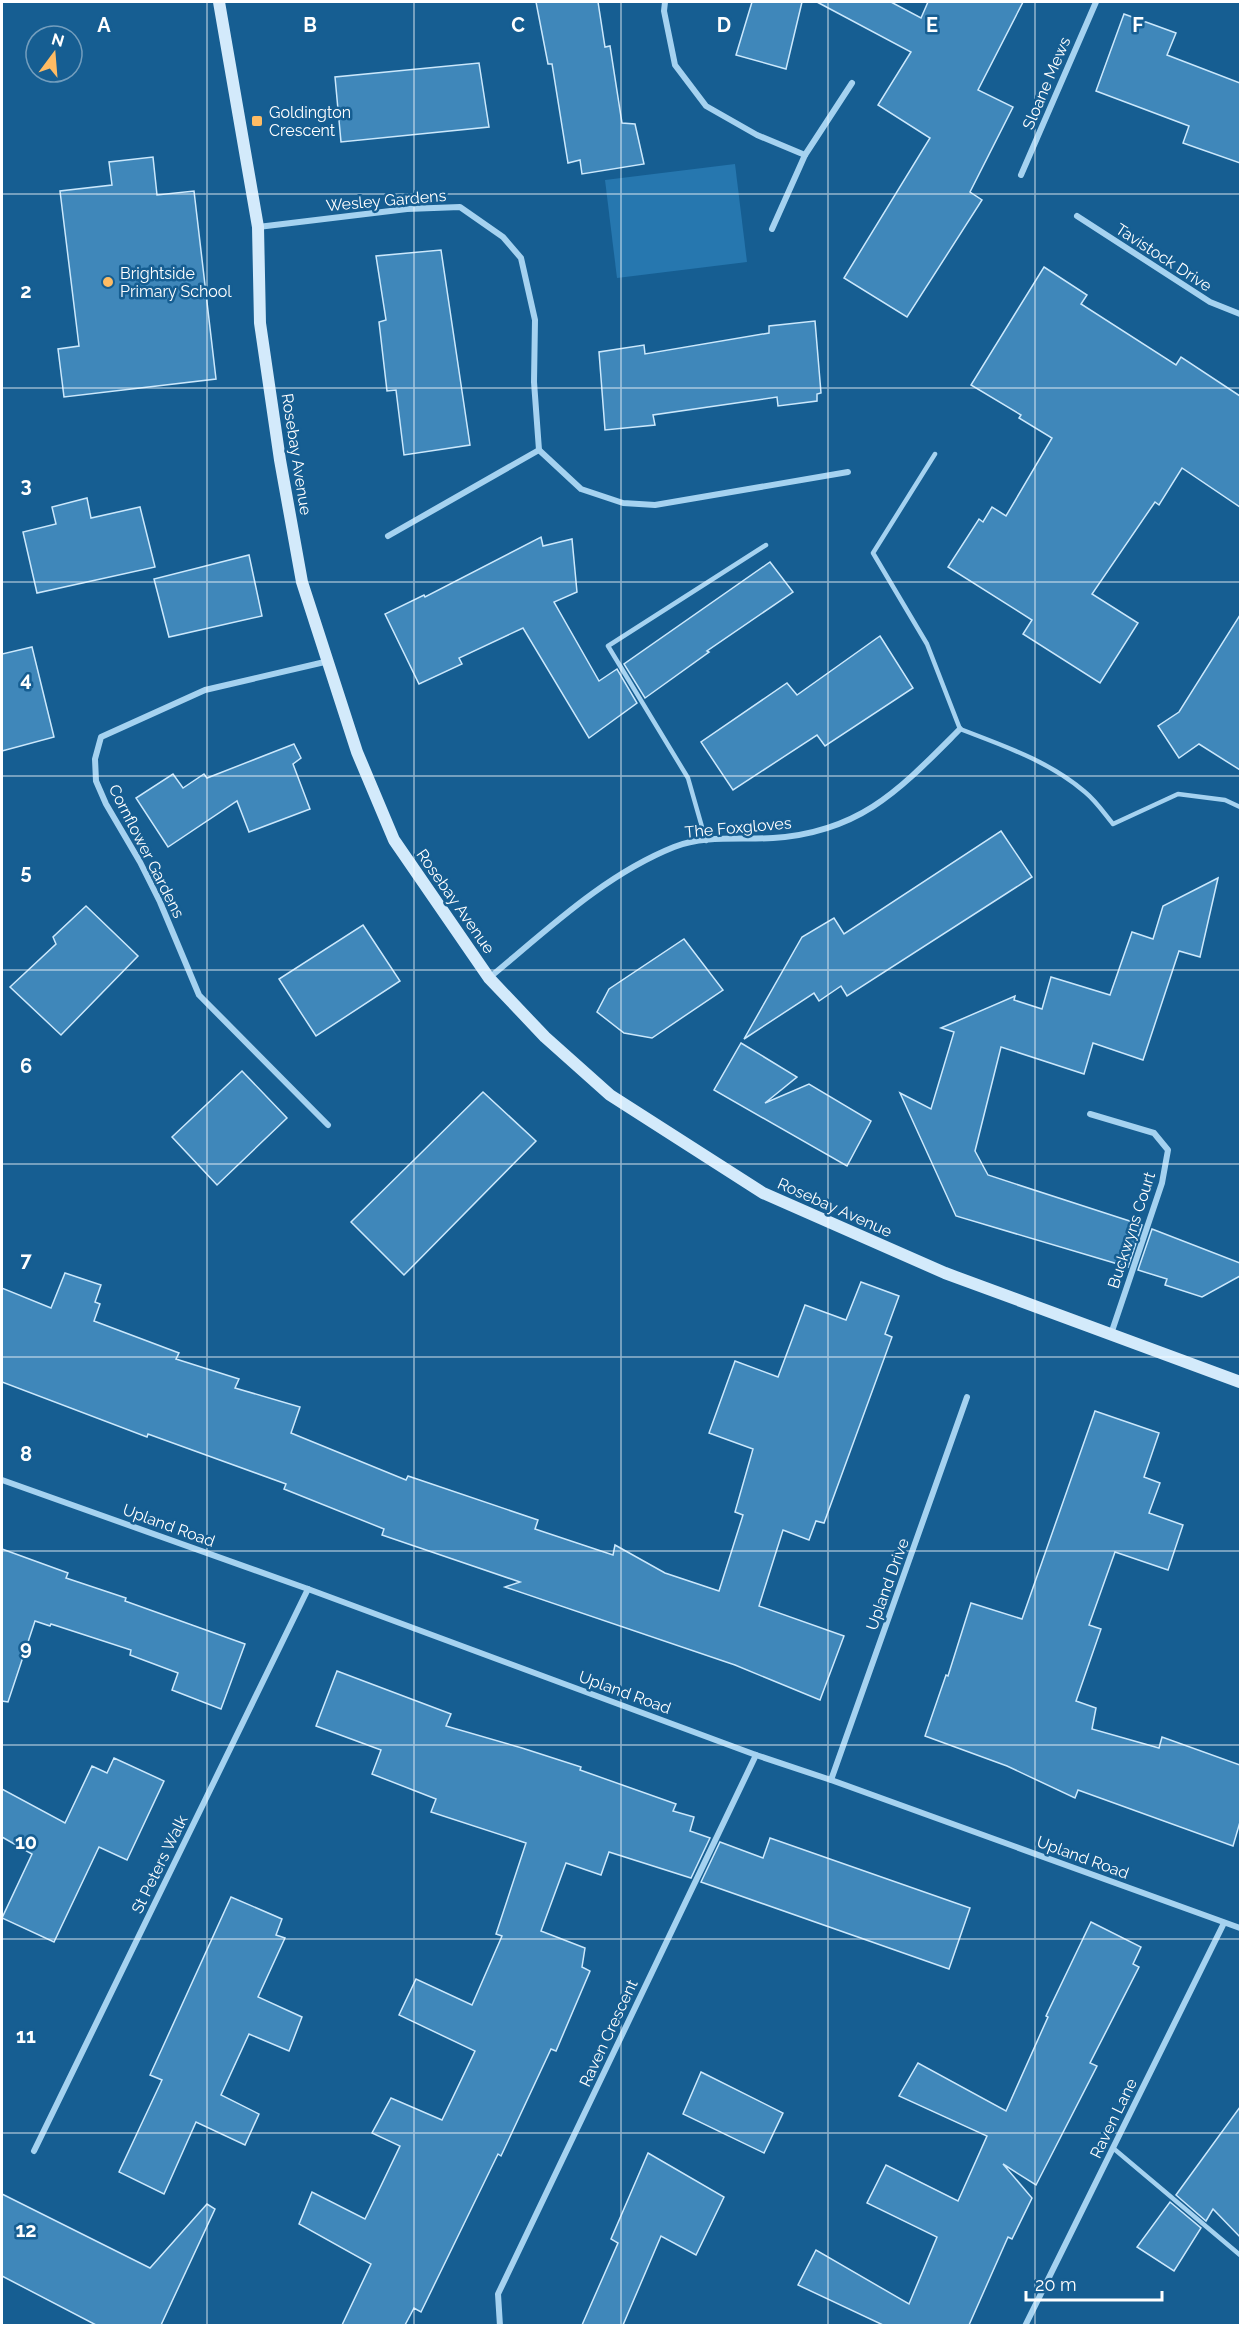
<svg xmlns="http://www.w3.org/2000/svg" width="1242" height="2327" font-family="Raleway,sans-serif">
<rect width="100%" height="100%" fill="#165e92"/>
<path fill="#2677af" d="M735,164L747,262L617,278L605,180Z"/>
<g fill="#3f87ba" stroke="#cbe8fc" stroke-width="1.5">
<path d="M536,2H598L605,47L610,46L622,123L635,124L644,164L582,174L580,160L568,163L552,64H548Z"/>
<path d="M752,2H802L786,69L736,55Z"/>
<path d="M817,2H891L921,18L928,2H1023L978,90L1013,107L970,192L982,200L907,317L844,278L930,138L878,105L911,52Z"/>
<path d="M1124,14L1176,33L1167,55L1240,83V163L1183,143L1189,126L1096,91Z"/>
<path d="M479,63L489,127L341,142L335,77Z"/>
<path d="M153,157L157,195L194,191L216,379L64,397L58,349L79,346L60,191L112,185L109,162Z"/>
<path d="M441,250L470,445L404,455L396,390L387,391L379,322L386,320L376,256Z"/>
<path d="M1044,267L1087,295L1081,304L1176,365L1181,357L1240,396V507L1182,468L1159,505L1155,502L1092,594L1138,623L1100,683L1023,634L1032,620L948,567L979,519L983,522L992,507L1006,516L1052,438L1019,418L1021,415L971,385Z"/>
<path d="M815,321L821,393L817,394V401L778,406L777,397L653,415L655,425L605,430L599,352L644,345L645,354L769,333V326Z"/>
<path d="M87,498L91,518L140,507L155,567L37,593L23,532L56,524L52,507Z"/>
<path d="M541,537L543,546L572,539L577,592L554,602L599,681L617,669L637,703L589,738L523,628L459,658L462,664L419,684L385,614L424,595L425,597Z"/>
<path d="M249,555L262,616L169,637L154,579Z"/>
<path d="M770,562L793,592L707,651L709,652L645,698L624,664Z"/>
<path d="M1240,615V770L1199,744L1179,758L1158,726L1179,712Z"/>
<path d="M880,636L913,688L825,746L817,735L733,790L701,742L787,683L797,695Z"/>
<path d="M32,647L54,737L2,751V654Z"/>
<path d="M294,744L301,758L293,764L310,809L249,832L237,801L168,847L136,798L173,774L183,788L204,774L207,778Z"/>
<path d="M1001,831L1032,877L847,996L841,986L819,1001L814,993L744,1039L802,937L834,918L844,934Z"/>
<path d="M1218,878L1200,957L1179,951L1143,1060L1093,1043L1084,1074L1001,1047L975,1151L988,1175L1142,1225L1128,1267L956,1216L900,1093L931,1109L954,1032L941,1028L1015,996L1014,1000L1042,1009L1051,977L1110,995L1132,932L1153,939L1163,906Z"/>
<path d="M86,906L138,956L61,1035L10,987L56,944L53,937Z"/>
<path d="M363,925L400,981L316,1036L279,979Z"/>
<path d="M684,939L723,990L652,1038L624,1033L597,1012L609,989Z"/>
<path d="M741,1043L797,1077L765,1103L809,1084L871,1121L847,1166L714,1090Z"/>
<path d="M242,1071L287,1118L217,1185L172,1137Z"/>
<path d="M483,1092L536,1141L404,1275L351,1222Z"/>
<path d="M1152,1229L1240,1263V1276L1202,1297L1165,1285L1167,1279L1138,1270Z"/>
<path d="M65,1273L101,1285L95,1302L100,1304L94,1321L179,1353L176,1359L239,1379L235,1388L300,1407L291,1433L406,1480L408,1476L538,1520L535,1529L613,1555L615,1545L665,1573L719,1591L743,1515L735,1512L753,1449L709,1433L735,1361L778,1377L805,1305L846,1320L861,1282L899,1296L885,1334L892,1337L824,1523L816,1521L809,1540L783,1530L759,1606L844,1636L820,1700L735,1665L505,1587L520,1582L382,1535L384,1529L284,1489L286,1484L148,1434L147,1437L2,1382V1288L51,1308Z"/>
<path d="M1095,1411L1159,1433L1144,1477L1160,1483L1149,1513L1183,1525L1168,1570L1115,1552L1089,1625L1101,1629L1076,1701L1096,1708L1092,1729L1159,1748L1162,1737L1240,1765V1822L1233,1846L1078,1790L1075,1798L1007,1766L925,1736L946,1675L948,1676L971,1603L1022,1619Z"/>
<path d="M2,1549L68,1573L66,1578L126,1598L125,1601L245,1644L221,1709L172,1690L178,1673L130,1655L131,1650L51,1624L50,1626L35,1621L8,1702L2,1701Z"/>
<path d="M337,1671L451,1714L446,1726L522,1748L581,1767L580,1770L676,1804L673,1811L694,1817L690,1831L710,1838L691,1878L609,1852L601,1875L566,1863L541,1931L585,1948L582,1967L590,1971L556,2051L551,2049L501,2156L498,2154L421,2312L414,2308L405,2325H342L371,2264L299,2224L312,2192L365,2219L400,2146L372,2133L391,2098L442,2120L475,2051L399,2015L416,1979L472,2005L502,1936L496,1934L526,1843L431,1812L436,1799L372,1774L381,1750L316,1726Z"/>
<path d="M114,1758L164,1781L127,1860L99,1847L54,1942L2,1918L32,1854L2,1837V1789L65,1823L92,1766L107,1773Z"/>
<path d="M770,1838L970,1908L949,1969L701,1882L720,1842L763,1858Z"/>
<path d="M231,1897L282,1919L276,1935L285,1938L258,1997L302,2017L289,2051L249,2034L221,2095L259,2114L245,2145L196,2122L164,2194L119,2172L162,2080L150,2075Z"/>
<path d="M1091,1922L1141,1947L1133,1964L1139,1967L1090,2063L1097,2066L1036,2185L1003,2164L1032,2198L1012,2239L1008,2237L969,2325H883L798,2285L816,2250L909,2304L937,2237L867,2203L886,2165L958,2201L987,2136L899,2096L918,2063L1006,2111L1048,2017L1046,2016Z"/>
<path d="M701,2072L783,2113L764,2153L683,2114Z"/>
<path d="M1240,2107V2237L1213,2209L1206,2221L1176,2195Z"/>
<path d="M648,2153L724,2197L696,2255L661,2236L623,2325H582L618,2243L611,2239Z"/>
<path d="M2,2194L150,2268L207,2204L215,2209L161,2325H96L2,2276Z"/>
<path d="M1170,2202L1201,2228L1174,2271L1137,2247Z"/>
</g>
<g fill="none" stroke-linecap="round" stroke-linejoin="round">
<g stroke="#a5d2f0" stroke-width="4.5">
<path d="M935,454L873,553L927,644L960,729C1004,746 1049,761 1085,792C1096,801 1104,813 1113,824L1178,794L1225,800L1240,807"/>
<path d="M706,841L688,778L608,646L766,545"/>
<path d="M1113,2148L1240,2255"/>
</g>
<g stroke="#a5d2f0" stroke-width="6">
<path d="M665,2L664,11L675,65L706,106L757,135L805,155"/>
<path d="M1021,175L1096,2"/>
<path d="M1077,216L1210,302L1240,314"/>
<path d="M258,227L407,209L460,207L503,237L521,258L535,320L534,382L539,450L388,536"/>
<path d="M772,229L805,155L852,83"/>
<path d="M539,450L581,489L623,503L655,505L848,472"/>
<path d="M489,978C547,930 604,875 674,847C704,835 742,840 773,838C862,832 901,788 960,729"/>
<path d="M1090,1114L1154,1133L1168,1150L1162,1183L1111,1334"/>
<path d="M328,1125L199,995L160,902L140,862L106,804L96,781L95,759L101,737L205,690L329,661"/>
<path d="M2,1480L308,1589L756,1755L831,1780L1240,1928"/>
<path d="M831,1780L967,1397"/>
<path d="M34,2151L308,1589"/>
<path d="M500,2326L498,2294L756,1755"/>
<path d="M1025,2326L1224,1923"/>
</g>
<path stroke="#d3eafb" stroke-width="12" d="M219,2L258,227L260,323L280,460L302,582L357,752L394,840L489,978L545,1037L610,1095L763,1193L945,1273L1240,1382"/>
</g>
<path fill="none" stroke="#fff" stroke-width="1.5" stroke-opacity="0.55" d="M207,2V2326M414,2V2326M621,2V2326M828,2V2326M1035,2V2326M2,194H1240M2,388H1240M2,582H1240M2,776H1240M2,970H1240M2,1164H1240M2,1357H1240M2,1551H1240M2,1745H1240M2,1939H1240M2,2133H1240"/>
<g fill="#ffbc64" stroke="#165e92" stroke-width="2">
<rect x="251" y="115" width="12" height="12" rx="3"/>
<circle cx="108" cy="282" r="6"/>
</g>
<g text-anchor="middle" stroke-width="5" stroke-linejoin="round" paint-order="stroke">
<g font-size="16" fill="#fff" stroke="#165e92">
<text transform="translate(1046 83) rotate(-67)" y="6">Sloane Mews</text>
<text transform="translate(386 200) rotate(-5)" y="6">Wesley Gardens</text>
<text transform="translate(1164 257) rotate(33)" y="6">Tavistock Drive</text>
<text transform="translate(297 454) rotate(81)" y="6">Rosebay Avenue</text>
<text transform="translate(738 827) rotate(-5)" y="6">The Foxgloves</text>
<text transform="translate(147 851) rotate(63)" y="6">Cornflower Gardens</text>
<text transform="translate(456 901) rotate(55)" y="6">Rosebay Avenue</text>
<text transform="translate(835 1207) rotate(24)" y="6">Rosebay Avenue</text>
<text transform="translate(1131 1230) rotate(-72)" y="6">Buckwyns Court</text>
<text transform="translate(169 1525) rotate(20)" y="6">Upland Road</text>
<text transform="translate(887 1584) rotate(-70)" y="6">Upland Drive</text>
<text transform="translate(625 1692) rotate(20)" y="6">Upland Road</text>
<text transform="translate(1083 1857) rotate(20)" y="6">Upland Road</text>
<text transform="translate(159 1864) rotate(-64)" y="6">St Peters Walk</text>
<text transform="translate(608 2033) rotate(-65)" y="6">Raven Crescent</text>
<text transform="translate(1113 2118) rotate(-64)" y="6">Raven Lane</text>
</g>
<g font-size="16" fill="#fff" stroke="#165e92" text-anchor="start">
<text x="269" y="118">Goldington<tspan x="269" dy="18">Crescent</tspan></text>
<text x="120" y="279">Brightside<tspan x="120" dy="18">Primary School</tspan></text>
</g>
</g>
<g font-size="20" text-anchor="middle" font-weight="bold" fill="#fff" stroke="#165e92" stroke-width="5" stroke-linejoin="round" paint-order="stroke">
<text x="104" y="32">A</text>
<text x="310" y="32">B</text>
<text x="518" y="32">C</text>
<text x="724" y="32">D</text>
<text x="932" y="32">E</text>
<text x="1138" y="32">F</text>
<text x="26" y="298">2</text>
<text x="26" y="492">3</text>
<text x="26" y="686">4</text>
<text x="26" y="879">5</text>
<text x="26" y="1073">6</text>
<text x="26" y="1267">7</text>
<text x="26" y="1461">8</text>
<text x="26" y="1655">9</text>
<text x="26" y="1849">10</text>
<text x="26" y="2043">11</text>
<text x="26" y="2237">12</text>
</g>
<rect width="1242" height="2327" fill="none" stroke="#ffffff" stroke-width="6"/>
<g transform="translate(54 54) rotate(16)"><circle r="28" fill="#165e92" stroke="#739ebe" stroke-width="1.5"/>
<path d="M0-4.5L10 22L0 15L-10 22Z" fill="#ffbc64"/>
<text y="-9" font-size="16" font-weight="bold" text-anchor="middle" fill="#ffffff">N</text>
</g>
<path d="M1026 2291v9h136v-9" fill="none" stroke="#ffffff" stroke-width="3"/>
<text x="1035" y="2291" font-size="18" fill="#ffffff" stroke="#165e92" stroke-width="4.5" paint-order="stroke">20 m</text>
</svg>
